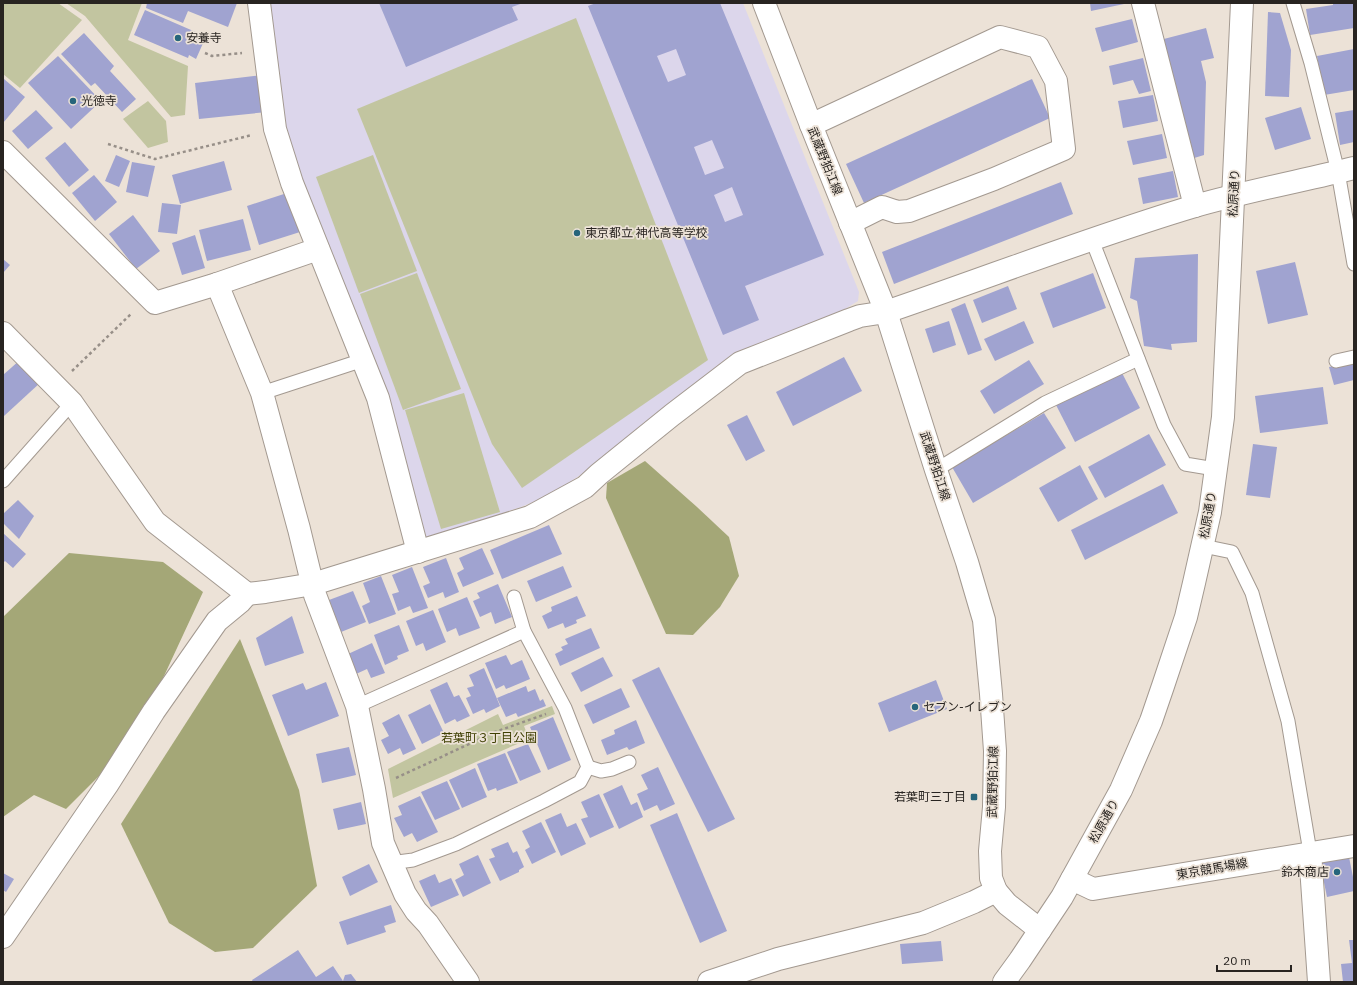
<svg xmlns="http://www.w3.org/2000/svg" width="1357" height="985" font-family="'IBM Plex Sans','Noto Sans JP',sans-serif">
<rect width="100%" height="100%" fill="#ece2d7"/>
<path fill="#dcd6eb" d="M267,3H743L859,292L858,301L613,453L552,494L521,507L424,539L282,131Z"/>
<g fill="#c2c5a0">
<path d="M3,3H58L82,20L20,88L3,74Z"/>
<path d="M66,3H142L128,40L188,66L185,115L171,117L85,16Z"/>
<path d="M576,18L708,360L522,488L492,444L357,109Z"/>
<path d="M148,101L166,121L168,142L148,148L123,119Z"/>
<path d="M373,155L417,271L359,293L316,177Z"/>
<path d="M417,273L461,389L403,410L360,294Z"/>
<path d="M464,393L500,512L441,529L405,410Z"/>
<path d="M552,706L555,714L524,726L529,739L393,798L388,769L498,714L503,725Z"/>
</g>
<g fill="#a4a777">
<path d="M645,461L697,507L729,537L739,576L720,607L693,635L666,634L606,498L607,483Z"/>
<path d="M69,553L163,562L203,592L164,676L113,762L66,809L34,795L3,817V617Z"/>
<path d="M240,639L299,790L317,886L253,948L215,952L169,923L121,824Z"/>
</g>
<g fill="#a0a3d0" fill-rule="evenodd">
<path d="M147,3H237L228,27L188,11L183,23L146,8Z"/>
<path d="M379,3H523L512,7L518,20L406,67Z"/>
<path d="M596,3H720L824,255L745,286L759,320L723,335L588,6ZM676,49L686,75L668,82L657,56ZM712,140L724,168L705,175L694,147ZM732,187L743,215L725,222L714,195Z"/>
<path d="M1090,3H1124V4L1091,11Z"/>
<path d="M1333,3H1354V28L1310,35L1306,9L1333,5Z"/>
<path d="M145,10L198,33L197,37L204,41L196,59L189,55L188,58L134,35Z"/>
<path d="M1268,12L1280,13L1291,50L1289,97L1265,96Z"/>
<path d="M1132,19L1138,42L1102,52L1095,28Z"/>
<path d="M1206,28L1214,58L1201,61L1206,82L1204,155L1191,159L1160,40Z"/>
<path d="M84,33L114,66L110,71L136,99L122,112L95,83L91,86L61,54Z"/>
<path d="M1354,49V90L1324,95L1317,56Z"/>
<path d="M58,56L101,101L71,129L28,83Z"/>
<path d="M1143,58L1151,91L1139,94L1133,80L1113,85L1109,66Z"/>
<path d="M263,75L267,112L199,119L195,83Z"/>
<path d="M4,79L25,97L3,123V81Z"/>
<path d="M1032,79L1050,118L864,203L846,164Z"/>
<path d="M1153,95L1158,121L1123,128L1118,101Z"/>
<path d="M1301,107L1311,139L1275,150L1265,118Z"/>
<path d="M36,110L53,128L28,149L12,131Z"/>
<path d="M1354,110V142L1340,145L1335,113Z"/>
<path d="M1162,134L1167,158L1133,165L1127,141Z"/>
<path d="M65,142L89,170L69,187L45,158Z"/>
<path d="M116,155L130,161L119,187L105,181Z"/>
<path d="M224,161L232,190L180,204L172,175Z"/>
<path d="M132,162L155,166L148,197L126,192Z"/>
<path d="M1173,171L1178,197L1143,204L1138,178Z"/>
<path d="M94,175L117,202L95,221L72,193Z"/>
<path d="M1061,182L1073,214L894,284L882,252Z"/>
<path d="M287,193L300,232L259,245L247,206Z"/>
<path d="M162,203L181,205L177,234L158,232Z"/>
<path d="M133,215L160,251L136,269L109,234Z"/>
<path d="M243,219L251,250L207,261L199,230Z"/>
<path d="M195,235L205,268L182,275L172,243Z"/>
<path d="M1198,254L1197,342L1171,344L1172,350L1144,346L1137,301L1130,298L1135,258Z"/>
<path d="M3,259L10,265L3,273Z"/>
<path d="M1295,262L1308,315L1268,324L1256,271Z"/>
<path d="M1093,273L1106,308L1053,328L1040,293Z"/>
<path d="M1008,286L1017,309L982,323L973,300Z"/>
<path d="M965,303L982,350L968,355L951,309Z"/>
<path d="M949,321L956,345L933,353L925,329Z"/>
<path d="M1024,321L1034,343L995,361L984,339Z"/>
<path d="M844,357L862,391L793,426L776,392Z"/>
<path d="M20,360L41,382L4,416L3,375Z"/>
<path d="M1029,360L1044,384L994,414L980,391Z"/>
<path d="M1354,361V380L1334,385L1329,367Z"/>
<path d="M1121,371L1140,408L1075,442L1056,405Z"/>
<path d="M1323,387L1328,424L1260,433L1255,396Z"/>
<path d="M1044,413L1066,448L973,503L952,467Z"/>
<path d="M747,415L765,451L746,461L727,425Z"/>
<path d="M1149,434L1166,465L1105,498L1088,467Z"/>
<path d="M1253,444L1277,447L1270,498L1246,495Z"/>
<path d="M1080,465L1098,499L1058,522L1039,488Z"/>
<path d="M1163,484L1178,513L1085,560L1071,530Z"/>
<path d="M18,500L34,516L19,539L3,523V514Z"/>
<path d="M549,525L562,554L502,579L490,550Z"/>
<path d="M3,533L26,554L13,568L5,561L3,563Z"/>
<path d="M482,548L494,574L463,587L457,573L464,569L459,558Z"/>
<path d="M446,558L459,592L445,598L443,592L428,598L423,586L430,583L423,567Z"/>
<path d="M563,566L572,587L536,602L527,581Z"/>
<path d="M412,567L428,608L413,613L410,606L398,611L392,594L399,592L392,575Z"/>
<path d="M381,576L396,614L369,624L362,606L370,602L363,583Z"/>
<path d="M498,584L512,617L495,624L491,612L480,617L473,601L480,598L477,593Z"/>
<path d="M353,591L366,622L341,632L329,600Z"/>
<path d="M577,596L586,616L576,620L577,623L565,628L563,623L548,629L542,616L552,611L551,607Z"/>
<path d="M467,597L480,628L459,636L456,628L447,632L438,609Z"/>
<path d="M433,610L446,642L426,651L423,643L416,646L406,621Z"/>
<path d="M292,616L304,653L265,666L256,638Z"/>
<path d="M399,625L409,651L397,656L398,659L385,665L374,635Z"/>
<path d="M591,628L600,648L560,666L555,654L563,650L561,647L568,644L565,639Z"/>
<path d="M372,643L385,673L371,678L367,669L356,674L348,654Z"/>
<path d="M506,655L511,665L522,660L530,679L506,689L504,685L496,689L485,663Z"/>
<path d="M603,657L613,676L581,692L571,673Z"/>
<path d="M659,667L735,819L708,832L632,680Z"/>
<path d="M484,668L500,706L486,713L484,709L473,714L466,698L471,696L467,688L474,686L469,675Z"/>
<path d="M936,680L947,709L889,732L878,703Z"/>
<path d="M326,682L339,716L288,736L272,695L303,683L306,690Z"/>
<path d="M447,682L454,697L459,695L470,716L457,722L455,719L445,724L430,690Z"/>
<path d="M526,686L528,692L535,689L540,701L543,699L546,706L518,717L516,713L506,717L497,698Z"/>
<path d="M621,688L630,707L593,724L584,705Z"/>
<path d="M430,704L444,733L422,744L408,715Z"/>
<path d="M399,714L416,749L403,755L400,748L388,754L381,740L389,736L382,723Z"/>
<path d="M553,717L571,760L548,770L530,727Z"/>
<path d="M636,720L645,743L629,750L627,747L607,755L601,740L615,734L614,730Z"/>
<path d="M528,744L541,772L520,781L507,752Z"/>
<path d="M349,747L356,775L322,783L316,754Z"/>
<path d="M505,753L518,783L497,791L496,788L488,791L477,764Z"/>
<path d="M658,767L675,804L660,811L657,805L644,811L637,794L648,789L641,775Z"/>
<path d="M475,768L487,797L462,808L449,780Z"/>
<path d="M447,781L460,809L435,820L421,792Z"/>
<path d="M622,785L631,805L637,802L643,817L619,829L603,794Z"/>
<path d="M599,794L614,827L590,838L581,819L588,817L581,802Z"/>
<path d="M420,796L438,832L417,842L412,833L404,837L394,818L402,815L398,806Z"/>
<path d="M361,802L366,824L338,830L333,809Z"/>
<path d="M561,813L567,827L576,823L586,844L561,856L545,820Z"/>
<path d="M677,813L727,931L700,943L650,825Z"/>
<path d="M541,822L556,852L532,864L525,850L530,847L522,831Z"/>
<path d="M508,842L513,853L517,851L524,867L519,870V872L500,881L489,859L495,857L491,849Z"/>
<path d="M478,855L491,883L463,897L455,880L464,875L459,864Z"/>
<path d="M1349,857L1354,882V891L1327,897L1320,863Z"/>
<path d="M369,864L378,882L350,896L342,877Z"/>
<path d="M3,873L14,879L6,892L3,890Z"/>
<path d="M435,874L439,883L451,878L459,895L431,907L419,881Z"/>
<path d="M391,905L396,922L384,926L386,932L347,945L339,922Z"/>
<path d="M1349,940H1354V982H1343L1341,964L1352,963Z"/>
<path d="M941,941L943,961L902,964L900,944Z"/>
<path d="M298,950L316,977L333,966L343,981L345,975L351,974L357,982H253L252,980Z"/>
</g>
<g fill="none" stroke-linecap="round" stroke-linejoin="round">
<g stroke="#a39990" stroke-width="15">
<g id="lane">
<path d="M1293,3L1311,63L1338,172L1354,264"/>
<path d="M1092,240L1164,425L1185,464L1215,469"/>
<path d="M1336,361L1354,357"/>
<path d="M262,393L363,360"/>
<path d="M936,470L1045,403L1138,359"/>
<path d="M3,481L72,403"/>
<path d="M1203,546L1232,552L1252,593L1288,721L1310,852"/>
<path d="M514,597L524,631"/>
<path d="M357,706L524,631L565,708L588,767L580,782L544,801L456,844L413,860L390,863"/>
<path d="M588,767L601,771L612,769L629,762"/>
</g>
</g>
<g stroke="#a39990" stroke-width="24">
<g id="street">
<path d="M259,3L275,129L292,183L378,398L418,552"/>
<path d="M1143,3L1195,206"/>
<path d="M811,125L1000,37L1038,47L1056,81L1064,149L994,179L909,211L897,212L882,207L850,223"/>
<path d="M3,152L155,303L217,284"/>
<path d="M318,249L217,284L262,393L299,529L315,595L357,706L374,789L383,843L405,894L416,911L428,924L468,982"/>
<path d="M3,333L72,403L155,522L247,594L265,592L313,584L530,517L585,487L599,474L672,415L740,363L849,320L860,316L886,312C989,277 1091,237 1195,206C1247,191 1301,181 1354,168"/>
<path d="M1310,852L1319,982"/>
<path d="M1072,879L1093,889L1354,846"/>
<path d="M3,937L107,785L154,711L217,621L240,602L247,594"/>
<path d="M709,982L778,959L923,923L974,902L996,891"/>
</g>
</g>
<g stroke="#a39990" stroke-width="24">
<g id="secondary">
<path d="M764,3L811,125L886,312L936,470L967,562L984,620L991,694L995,751L994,807L990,851L991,878L996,891L1007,904L1040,930"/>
<path d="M1004,982L1020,960L1062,897L1121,790L1151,721L1163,686L1186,617L1194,583L1210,512L1223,417L1242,3"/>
</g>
</g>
<g stroke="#978f88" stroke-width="2.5" stroke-dasharray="3 3" stroke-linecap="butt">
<path d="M205,53L212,56L242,53"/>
<path d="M108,144L155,159L252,135"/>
<path d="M72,371L132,313"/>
<path d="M396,778L495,732L546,714"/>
</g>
<use href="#lane" stroke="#fff" stroke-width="13"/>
<use href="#street" stroke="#fff" stroke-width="22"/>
<use href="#secondary" stroke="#fff" stroke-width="22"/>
</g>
<g fill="#26657b" stroke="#ece2d7" stroke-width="1.5">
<circle cx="178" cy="38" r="4"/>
<circle cx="73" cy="101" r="4"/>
<circle cx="577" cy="233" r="4"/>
<circle cx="915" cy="707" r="4"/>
<rect x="970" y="793" width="8" height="8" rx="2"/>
<circle cx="1337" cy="872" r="4"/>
</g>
<g text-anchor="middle" stroke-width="3.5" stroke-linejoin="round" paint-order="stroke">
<g font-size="12" fill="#282421" stroke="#ece2d7" text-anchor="start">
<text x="186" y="42">安養寺</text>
<text x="81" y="105">光徳寺</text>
<text x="585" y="237">東京都立 神代高等学校</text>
<text x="923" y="711">セブン-イレブン</text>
<text x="966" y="801" text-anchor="end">若葉町三丁目</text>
<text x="1329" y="876" text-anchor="end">鈴木商店</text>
</g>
<g font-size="12" fill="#282421" stroke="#ece2d7">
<text transform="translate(825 161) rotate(68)" y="4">武蔵野狛江線</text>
<text transform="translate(1234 193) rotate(-87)" y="4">松原通り</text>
<text transform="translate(935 466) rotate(72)" y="4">武蔵野狛江線</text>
<text transform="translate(1208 515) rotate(-80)" y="4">松原通り</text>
<text transform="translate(993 782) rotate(-89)" y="4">武蔵野狛江線</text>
<text transform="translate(1104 821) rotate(-61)" y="4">松原通り</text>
<text transform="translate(1212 869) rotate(-10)" y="4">東京競馬場線</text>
</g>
<g font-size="12" fill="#3e3f02" stroke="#ece2d7">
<text x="489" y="742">若葉町３丁目公園</text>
</g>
</g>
<rect width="1357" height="985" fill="none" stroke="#282421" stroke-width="8"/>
<path d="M1217 965v6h74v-6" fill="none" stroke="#282421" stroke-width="2"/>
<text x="1223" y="965" font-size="12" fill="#282421" stroke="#ece2d7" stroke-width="3" paint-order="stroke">20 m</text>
</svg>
